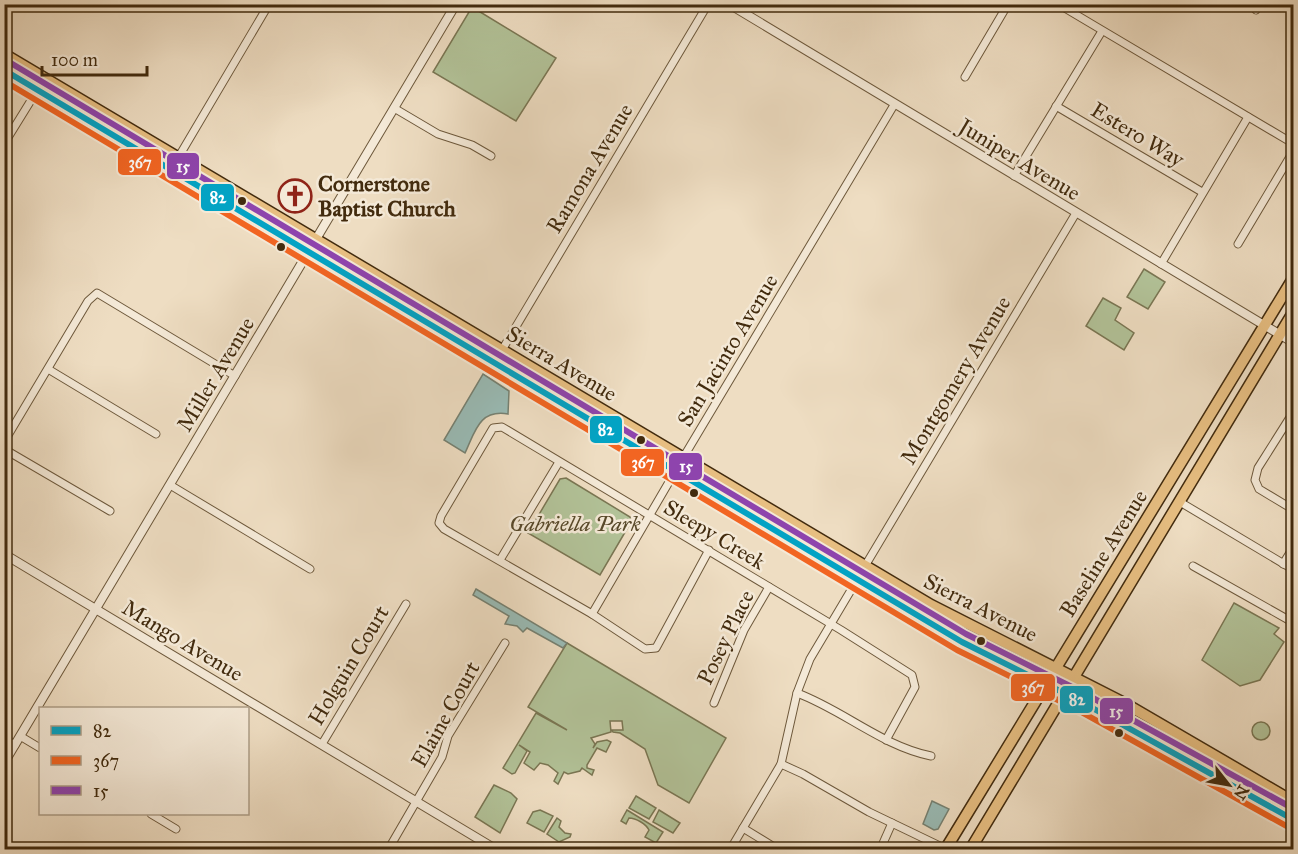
<svg xmlns="http://www.w3.org/2000/svg" width="1298" height="854" font-family="'IM FELL Great Primer',serif">
<rect width="100%" height="100%" fill="#eeddc2"/>
<filter id="stains"><feTurbulence type="fractalNoise" baseFrequency=".00333" numOctaves="4"/><feColorMatrix values="0 0 0 0 .2 0 0 0 0 .09 0 0 0 0 .02 0 0 0 .5 -.17"/></filter>
<radialGradient id="worn" r=".72"><stop offset=".6" stop-color="#630" stop-opacity="0"/><stop offset="1" stop-color="#630" stop-opacity=".3"/></radialGradient>
<g fill="#b2c298" stroke="#7a7653" stroke-width="1.5">
<path d="M472,7L556,58L516,121L433,72Z"/>
<path d="M1144,269L1165,282L1148,309L1127,297Z"/>
<path d="M1103,298L1121,308L1115,320L1134,333L1124,350L1086,326Z"/>
<path d="M566,478L630,517L631,522L600,575L528,533L560,479Z"/>
<path d="M1234,603L1279,628L1274,634L1284,642L1260,680L1240,686L1202,660Z"/>
<path d="M567,643L726,738L689,803L658,785L645,749L620,733L613,732L612,730H623L622,721H610L611,732L591,738L595,744L593,748L597,742L607,740L611,742L606,752L597,748L587,765V768L594,770L592,775L582,768L580,771L568,774L564,772L558,784L554,781L558,773L548,765L540,763L534,770L524,763L530,752L519,745L527,751L515,773L512,774L503,768L536,713L567,730L528,707Z"/>
<circle cx="1261" cy="731" r="9"/>
<path d="M494,785L511,793L517,799L500,833L475,817Z"/>
<path d="M636,796L656,808L649,819L629,808Z"/>
<path d="M540,810L553,816L544,832L527,823L533,812Z"/>
<path d="M627,810L663,832L656,843L645,837L649,830C646,824 636,818 629,818L626,824L621,821Z"/>
<path d="M659,810L680,823L673,833L653,822Z"/>
<path d="M557,818L561,821L559,827L565,833L571,834L570,837L559,842L547,834Z"/>
</g>
<g fill="#99bbb5" stroke="#768172" stroke-width="1.5">
<path d="M483,374L509,391L508,414C479,409 475,432 465,453L444,440Z"/>
<path d="M476,589L567,643L563,648L527,628L523,632L517,626L505,624L509,616L473,595Z"/>
<path d="M932,801L949,809L938,829L934,830L923,824Z"/>
</g>
<g fill="none" stroke-linecap="round" stroke-linejoin="round">
<g stroke="#6d583b" stroke-width="9">
<g id="minor">
<path d="M1058,4L1294,144"/>
<path d="M1256,10L1259,4"/>
<path d="M965,77L1008,4"/>
<path d="M1056,106L1202,192"/>
<path d="M394,108L438,134L472,145L491,156"/>
<path d="M4,144L38,89"/>
<path d="M178,158L269,4"/>
<path d="M1014,176L1102,31"/>
<path d="M1238,244L1294,150"/>
<path d="M1161,264L1248,117"/>
<path d="M502,350L708,4"/>
<path d="M48,369L156,434"/>
<path d="M1294,411L1258,468L1255,480L1259,489L1294,510"/>
<path d="M4,442L88,301L97,293L235,376"/>
<path d="M4,449L110,511"/>
<path d="M170,485L310,569"/>
<path d="M1180,502L1294,570"/>
<path d="M709,550L656,648L645,649L592,614L444,529L439,523L441,516L493,428L502,427L841,630L912,675L915,687L886,740"/>
<path d="M500,560L559,462"/>
<path d="M1283,564L1294,546"/>
<path d="M865,566L1076,213"/>
<path d="M1193,566L1294,623"/>
<path d="M592,614L683,458L894,105"/>
<path d="M797,693C843,710 882,746 931,756"/>
<path d="M714,703L744,630L769,587"/>
<path d="M20,736L40,748"/>
<path d="M4,739L15,745"/>
<path d="M322,744L406,604"/>
<path d="M781,764L803,774L869,812L946,849"/>
<path d="M151,814L176,829"/>
<path d="M743,828L779,850"/>
<path d="M4,848L6,850"/>
<path d="M388,850L442,757L448,736L505,643"/>
<path d="M730,850L781,764L797,693L810,659L857,580"/>
<path d="M880,850L892,823"/>
</g>
</g>
<g stroke="#6d583b" stroke-width="10">
<g id="tertiary">
<path d="M729,4L1294,343"/>
<path d="M4,554L497,850"/>
<path d="M4,763L456,4"/>
</g>
</g>
<g stroke="#422b0e" stroke-width="13">
<g id="primary">
<path d="M4,54L931,605L1126,704L1294,802"/>
<path d="M4,70L962,642L1078,700L1294,820"/>
<path d="M945,850L1294,277"/>
<path d="M970,850L1294,311"/>
</g>
</g>
<use href="#minor" stroke="#f4e9d7" stroke-width="7"/>
<use href="#tertiary" stroke="#f4e9d7" stroke-width="8"/>
<use href="#primary" stroke="#e7be81" stroke-width="10"/>
<g stroke="#f4e9d7" stroke-width="10">
<path id="bus-1" d="M4,70L962,642L1078,700L1294,820"/>
</g>
<g stroke="#f4e9d7" stroke-width="10">
<path id="bus-2" d="M4,81L957,650L1074,708L1290,828"/>
</g>
<g stroke="#f4e9d7" stroke-width="10">
<path id="bus-3" d="M9,62L966,634L1082,692L1294,809"/>
</g>
<use href="#bus-1" stroke="#03a3c4" stroke-width="6"/>
<use href="#bus-2" stroke="#f26522" stroke-width="6"/>
<use href="#bus-3" stroke="#8e44ad" stroke-width="6"/>
</g>
<defs>
<g id="church-ring" transform="scale(1.725)"><circle r="9.5" fill="#f4e9d7" stroke="#8f2418" stroke-width="1.5"/><path d="M-1.2-6h2.4v3.5h3.3v2.4h-3.3V6h-2.4V-.1h-3.3v-2.4h3.3Z" fill="#8f2418"/></g>
</defs>
<g fill-rule="evenodd">
<use href="#church-ring" x="295" y="196"/>
</g>
<g fill="#422b0e" stroke="#f4e9d7" stroke-width="2">
<circle cx="242" cy="201" r="5"/>
<circle cx="281" cy="247" r="5"/>
<circle cx="641" cy="440" r="5"/>
<circle cx="694" cy="493" r="5"/>
<circle cx="981" cy="641" r="5"/>
<circle cx="1119" cy="733" r="5"/>
</g>
<g text-anchor="middle" stroke-width="5" stroke-linejoin="round" paint-order="stroke">
<g font-size="22" fill="#422b0e" stroke="#f4e9d7">
<text transform="translate(1138 134) rotate(31)" y="8">Estero Way</text>
<text transform="translate(1020 159) rotate(31)" y="8">Juniper Avenue</text>
<text transform="translate(589 168) rotate(-59)" y="8">Ramona Avenue</text>
<text transform="translate(727 350) rotate(-59)" y="8">San Jacinto Avenue</text>
<text transform="translate(562 363) rotate(31)" y="8">Sierra Avenue</text>
<text transform="translate(215 374) rotate(-59)" y="8">Miller Avenue</text>
<text transform="translate(955 380) rotate(-59)" y="8">Montgomery Avenue</text>
<text transform="translate(715 534) rotate(31)" y="8">Sleepy Creek</text>
<text transform="translate(1103 553) rotate(-58)" y="8">Baseline Avenue</text>
<text transform="translate(981 607) rotate(27)" y="8">Sierra Avenue</text>
<text transform="translate(725 637) rotate(-64)" y="8">Posey Place</text>
<text transform="translate(183 640) rotate(31)" y="8">Mango Avenue</text>
<text transform="translate(348 665) rotate(-59)" y="8">Holguin Court</text>
<text transform="translate(445 714) rotate(-61)" y="8">Elaine Court</text>
</g>
<g font-size="22" font-weight="bold" fill="#422b0e" stroke="#f4e9d7" text-anchor="start">
<text x="318" y="191">Cornerstone<tspan x="318" dy="25">Baptist Church</tspan></text>
</g>
<g font-size="22" font-style="italic" fill="#58492a" stroke="#f4e9d7">
<text x="575" y="531">Gabriella Park</text>
</g>
</g>
<g stroke="#f4e9d7" stroke-width="2">
<rect x="117" y="148" width="45" height="28" rx="6" fill="#f26522"/>
<rect x="166" y="152" width="34" height="28" rx="6" fill="#8e44ad"/>
<rect x="200" y="183" width="35" height="29" rx="6" fill="#03a3c4"/>
<rect x="589" y="415" width="34" height="29" rx="6" fill="#03a3c4"/>
<rect x="620" y="448" width="45" height="29" rx="6" fill="#f26522"/>
<rect x="668" y="452" width="35" height="29" rx="6" fill="#8e44ad"/>
<rect x="1010" y="673" width="46" height="29" rx="6" fill="#f26522"/>
<rect x="1059" y="685" width="35" height="29" rx="6" fill="#03a3c4"/>
<rect x="1099" y="697" width="35" height="28" rx="6" fill="#8e44ad"/>
</g>
<g font-size="16" text-anchor="middle" font-weight="bold" fill="#fff">
<text x="140" y="168">367</text>
<text x="183" y="172">15</text>
<text x="218" y="203">82</text>
<text x="606" y="435">82</text>
<text x="643" y="468">367</text>
<text x="686" y="472">15</text>
<text x="1033" y="693">367</text>
<text x="1077" y="705">82</text>
<text x="1116" y="717">15</text>
</g>
<rect width="1298" height="854" fill="none" stroke="#eeddc2" stroke-width="24"/>
<rect x="6" y="6" width="1286" height="842" fill="none" stroke="#422b0e" stroke-width="3"/>
<rect x="12" y="12" width="1274" height="830" fill="none" stroke="#422b0e" stroke-width="1.5"/>
<rect x="39" y="707" width="210" height="108" fill="#f4e9d7" stroke="#ad9d87" stroke-width="1.5"/>
<rect x="51" y="726" width="30" height="9" fill="#03a3c4" stroke="#ad9d87" stroke-width="1.5"/>
<text x="93" y="737" font-size="18" fill="#422b0e">82</text>
<rect x="51" y="756" width="30" height="9" fill="#f26522" stroke="#ad9d87" stroke-width="1.5"/>
<text x="93" y="767" font-size="18" fill="#422b0e">367</text>
<rect x="51" y="786" width="30" height="9" fill="#8e44ad" stroke="#ad9d87" stroke-width="1.5"/>
<text x="93" y="797" font-size="18" fill="#422b0e">15</text>
<g transform="translate(1229 785) rotate(121)" stroke="#f4e9d7" stroke-width="4.5" paint-order="stroke">
<path d="M0-4.5L10 22L0 15L-10 22Z" fill="#422b0e"/>
<text y="-9" font-size="16" font-weight="bold" text-anchor="middle" fill="#422b0e">N</text>
</g>
<path d="M42 66v9h105v-9" fill="none" stroke="#422b0e" stroke-width="3"/>
<text x="51" y="66" font-size="18" fill="#422b0e" stroke="#f4e9d7" stroke-width="4.5" paint-order="stroke">100 m</text>
<rect width="100%" height="100%" filter="url(#stains)"/>
<rect width="100%" height="100%" fill="url(#worn)"/>
</svg>
